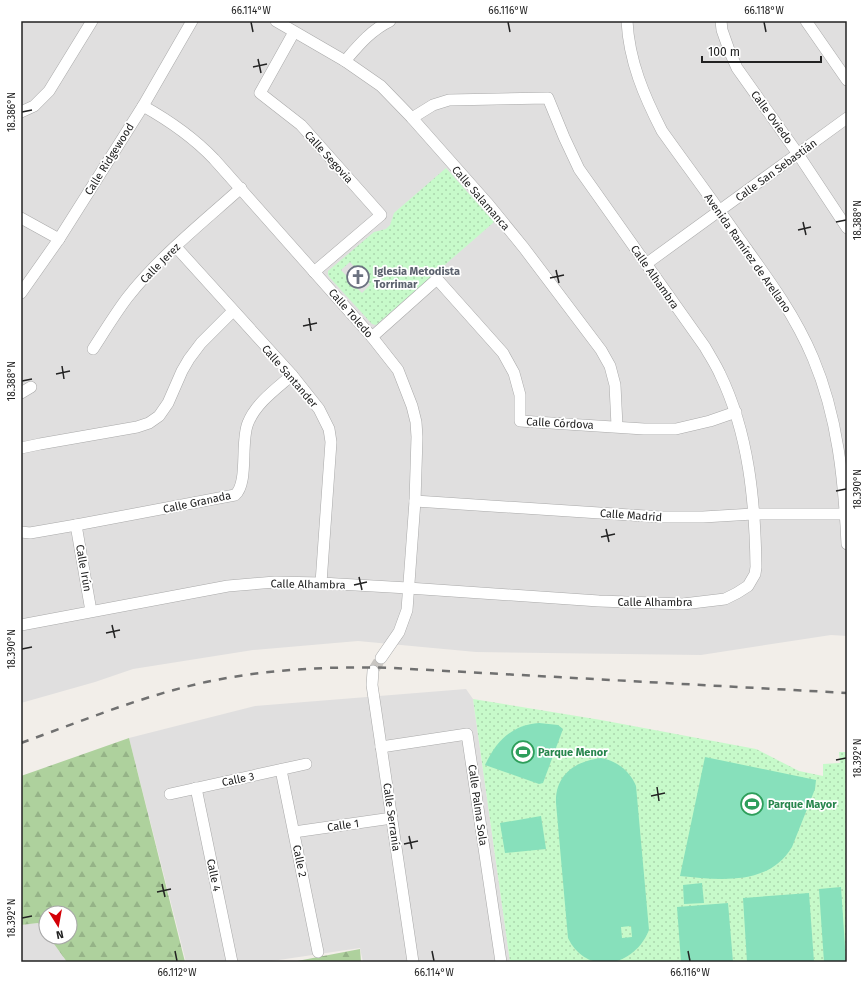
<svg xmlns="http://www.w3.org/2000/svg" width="868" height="983" font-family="'Fira Sans',sans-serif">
<defs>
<pattern id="forest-firs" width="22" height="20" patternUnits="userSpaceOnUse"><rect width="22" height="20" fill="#aed19d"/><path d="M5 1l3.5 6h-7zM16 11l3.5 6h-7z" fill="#95b387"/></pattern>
<pattern id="park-dots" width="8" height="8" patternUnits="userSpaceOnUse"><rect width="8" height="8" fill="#c7faca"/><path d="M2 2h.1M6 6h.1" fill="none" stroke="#abd6ad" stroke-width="1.8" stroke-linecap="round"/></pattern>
</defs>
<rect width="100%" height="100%" fill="#f2eee9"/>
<g fill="#e0dfdf">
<path d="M21,21H847V636L831,635L701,655L476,652L358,641L253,650L133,669L95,682L21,703Z"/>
<path d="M466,689L473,699L510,962H363L360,948L265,962H186L129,738L255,706Z"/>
<path d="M38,923L46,933V937H49L67,962H21V925Z"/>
</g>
<g fill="url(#forest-firs)">
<path d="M129,738L185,962H67L49,937H70V913H46V933L38,923L21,925V776Z"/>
<path d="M360,949L361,962H292Z"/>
</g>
<g fill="url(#park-dots)" fill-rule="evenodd">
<path d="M446,168L494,222L376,325L372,324L330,278L328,275V271L374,232L386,229L390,225L394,213ZM350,262L362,275L364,273L370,280L368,282L370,285L362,293L356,287L354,289L350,284L352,282L341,270Z"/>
<path d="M473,699L601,720L756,749L799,771L823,776V764L840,763L839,752H847V962H510Z"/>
</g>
<g fill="#87e0bb" fill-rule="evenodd">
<path d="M539,723L558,725L563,729L543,783L539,784L485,765C496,741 512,725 539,723Z"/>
<path d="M705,757L816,780L815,789L792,847C769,886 720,880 680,876Z"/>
<path d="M601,758C617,761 630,771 636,786L649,930C634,968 586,976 568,938L556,803C555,775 575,761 601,758ZM631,926L632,937L622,938L621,927Z"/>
<path d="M541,816L546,849L505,853L500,823Z"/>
<path d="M702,883L704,903L684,904L683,885Z"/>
<path d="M841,887L846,962H824L819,889Z"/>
<path d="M809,893L814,962H747L743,898Z"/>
<path d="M728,903L733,962H681L677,907Z"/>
</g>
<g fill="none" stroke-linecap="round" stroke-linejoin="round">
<path stroke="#c8c5c1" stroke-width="11" stroke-dasharray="11 5.5" stroke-linecap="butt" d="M373,671L381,658"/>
<g stroke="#a9a9a9" stroke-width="12">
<g id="minor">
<path d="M276,21L345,61L381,86L412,118L489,205L524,248L601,350L610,366L615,385L617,426"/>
<path d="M627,21C629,61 644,96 662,131C687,166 713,201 738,237C766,276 794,313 813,358C838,417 844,481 847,544"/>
<path d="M721,21L722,30L729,50L737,68L798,154L847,228"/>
<path d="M806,21L847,80"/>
<path d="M294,32L260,93L301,125L381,215L314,272"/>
<path d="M345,61C358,46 371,30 390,21"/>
<path d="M143,106C170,121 192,136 214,159L372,337L398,370L412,406L416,422L417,437L415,501L407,610L399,632L381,658"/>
<path d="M21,112L34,106L49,91L92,21"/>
<path d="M21,218L59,239"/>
<path d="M176,247L292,375L319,409L329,429L331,442L321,583"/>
<path d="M646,264L847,118"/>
<path d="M21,293L59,239L143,106L192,21"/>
<path d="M372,337L437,279L503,353L514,373L520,395V421L644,429H676L710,421L736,412"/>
<path d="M93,349C104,332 115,314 127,298C159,257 202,223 241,188"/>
<path d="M21,393L31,387"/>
<path d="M21,448L40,444L137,427L149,423L159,416L168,403L182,371L189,359L201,343L233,311"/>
<path d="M415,501L661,517H703L753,514H847"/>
<path d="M76,525L91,611"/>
<path d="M21,532L30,533L76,525L235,495C249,483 240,441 248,423C256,403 276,389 292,375"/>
<path d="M21,625L228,586L275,582L321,583L408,588L599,601L683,604L725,599L737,593L748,586L755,574L756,567C755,501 749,434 720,374C716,365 710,356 705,347L579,169L564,137L548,98L449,100L433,105L412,118"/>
<path d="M373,671L372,685L413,962"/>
<path d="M381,747L467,734L501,962"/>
<path d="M281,770L318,952"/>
<path d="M196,788L232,962"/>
<path d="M170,794L306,764"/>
<path d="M294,832L392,818"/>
</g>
</g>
<use href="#minor" stroke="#fff" stroke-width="11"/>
<path stroke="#707070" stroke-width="2.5" stroke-dasharray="8 8" stroke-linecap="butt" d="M21,743C82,721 142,696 206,682C267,669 330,666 393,668L847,693"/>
</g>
<path fill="none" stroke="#222" stroke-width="1.5" d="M251,22L253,32M508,22L510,32M764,22L766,32M258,59L261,73M253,67L267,64M22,112L32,110M803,222L806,235M836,222L846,220M798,230L811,227M556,270L559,283M550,278L564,275M309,318L311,331M303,326L317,323M62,366L64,379M56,374L70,371M22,381L32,379M836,491L846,489M606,529L609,542M601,537L615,534M359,577L362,590M354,585L367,582M112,625L115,638M106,633L120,630M22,649L32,647M836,760L846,758M657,787L659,801M651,796L665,793M409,836L412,849M404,844L418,841M162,884L165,897M157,892L171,889M22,918L32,916M175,951L177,961M432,951L434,961M688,951L690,961"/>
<defs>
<g id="church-ring" transform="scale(1.15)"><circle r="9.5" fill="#fff" stroke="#6b7280" stroke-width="1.5"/><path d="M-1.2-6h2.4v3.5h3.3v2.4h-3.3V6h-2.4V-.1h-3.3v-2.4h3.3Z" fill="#6b7280"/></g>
<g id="stadium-ring" transform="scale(1.15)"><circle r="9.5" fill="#fff" stroke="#2e9e5b" stroke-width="1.5"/><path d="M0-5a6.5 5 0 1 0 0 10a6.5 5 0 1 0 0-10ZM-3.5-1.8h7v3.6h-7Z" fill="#2e9e5b"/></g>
</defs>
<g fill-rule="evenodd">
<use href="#church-ring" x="358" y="277"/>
<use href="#stadium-ring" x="523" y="752"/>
<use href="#stadium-ring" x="752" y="804"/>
</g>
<g text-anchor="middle" stroke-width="3.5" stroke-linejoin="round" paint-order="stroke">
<g font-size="11" fill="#222" stroke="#fff">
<text transform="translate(772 117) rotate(54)" y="4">Calle Oviedo</text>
<text transform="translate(329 157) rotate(48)" y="4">Calle Segovia</text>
<text transform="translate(109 159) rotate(-58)" y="4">Calle Ridgewood</text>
<text transform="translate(776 170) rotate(-36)" y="4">Calle San Sebastián</text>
<text transform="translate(481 198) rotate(49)" y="4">Calle Salamanca</text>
<text transform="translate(748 253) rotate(55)" y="4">Avenida Ramírez de Arellano</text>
<text transform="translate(160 263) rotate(-45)" y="4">Calle Jerez</text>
<text transform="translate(655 277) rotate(55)" y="4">Calle Alhambra</text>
<text transform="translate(351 313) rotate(49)" y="4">Calle Toledo</text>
<text transform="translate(290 376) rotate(49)" y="4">Calle Santander</text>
<text transform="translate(560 423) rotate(3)" y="4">Calle Córdova</text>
<text transform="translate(197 502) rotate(-12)" y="4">Calle Granada</text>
<text transform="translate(631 515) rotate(4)" y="4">Calle Madrid</text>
<text transform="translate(84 568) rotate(80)" y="4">Calle Irún</text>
<text transform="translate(308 584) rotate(1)" y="4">Calle Alhambra</text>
<text x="655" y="606">Calle Alhambra</text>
<text transform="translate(238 779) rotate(-12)" y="4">Calle 3</text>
<text transform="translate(478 805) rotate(82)" y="4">Calle Palma Sola</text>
<text transform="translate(392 817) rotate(82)" y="4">Calle Serranía</text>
<text transform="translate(343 825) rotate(-8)" y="4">Calle 1</text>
<text transform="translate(300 861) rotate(78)" y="4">Calle 2</text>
<text transform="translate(214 875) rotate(78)" y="4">Calle 4</text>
</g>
<g font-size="11" font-weight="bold" fill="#5b616d" stroke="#fff" text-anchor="start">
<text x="374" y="275">Iglesia Metodista<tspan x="374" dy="13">Torrimar</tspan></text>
</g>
<g font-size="11" font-weight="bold" fill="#27864d" stroke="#fff" text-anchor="start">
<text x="538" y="756">Parque Menor</text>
<text x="768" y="808">Parque Mayor</text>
</g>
</g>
<rect width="868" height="983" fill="none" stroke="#ffffff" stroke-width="44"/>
<g transform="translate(58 925) rotate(169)"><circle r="19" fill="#ffffff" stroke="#a7a7a7"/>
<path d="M0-3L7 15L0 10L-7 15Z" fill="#d30007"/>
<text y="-6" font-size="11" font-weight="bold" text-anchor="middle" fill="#222222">N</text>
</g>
<path d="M702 56v6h119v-6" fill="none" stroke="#222222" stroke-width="2"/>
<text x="708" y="56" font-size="12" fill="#222222" stroke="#ffffff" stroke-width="3" paint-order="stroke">100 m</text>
<rect x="22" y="22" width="824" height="939" fill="none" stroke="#222" stroke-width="1.5"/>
<g font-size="10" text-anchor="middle" fill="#222">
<text x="251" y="14">66.114°W</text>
<text x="508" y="14">66.116°W</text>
<text x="764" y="14">66.118°W</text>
<text transform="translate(11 112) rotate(-90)" y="4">18.386°N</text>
<text transform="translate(857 220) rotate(-90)" y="4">18.388°N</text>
<text transform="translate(11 381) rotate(-90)" y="4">18.388°N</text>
<text transform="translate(857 489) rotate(-90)" y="4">18.390°N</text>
<text transform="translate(11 649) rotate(-90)" y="4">18.390°N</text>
<text transform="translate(857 758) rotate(-90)" y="4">18.392°N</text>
<text transform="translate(11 918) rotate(-90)" y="4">18.392°N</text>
<text x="177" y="976">66.112°W</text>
<text x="434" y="976">66.114°W</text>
<text x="690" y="976">66.116°W</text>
</g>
</svg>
